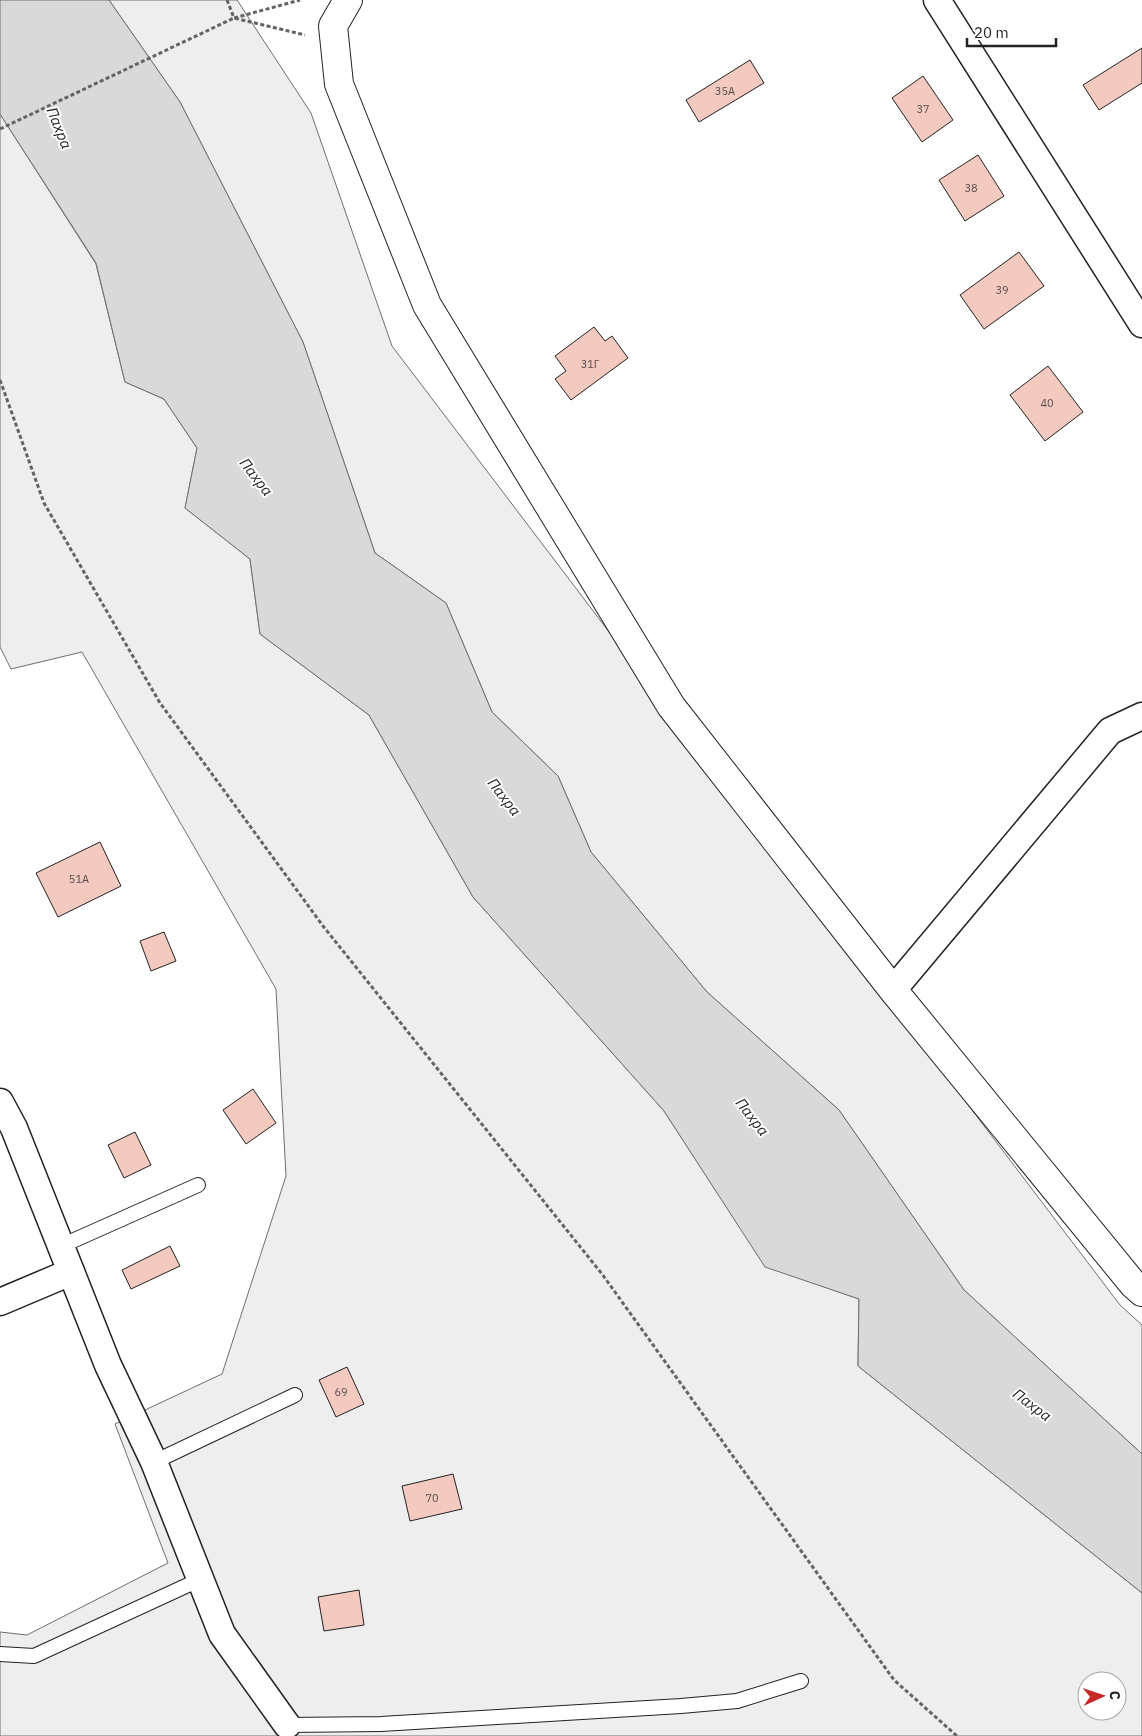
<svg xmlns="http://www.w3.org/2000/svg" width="1142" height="1736" font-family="'IBM Plex Sans',sans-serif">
<rect width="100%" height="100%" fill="#fff"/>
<g fill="#eee" stroke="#6f6f6f" fill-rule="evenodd">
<path d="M109,0H237L311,113L392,346L1120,1305L1142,1325V1454L964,1290L839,1110L707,992L591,852L558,776L492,712L446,603L375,553L303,342L180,102Z"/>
<path d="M0,114L96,264L125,382L164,399L197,448L185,508L250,559L260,634L369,715L473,897L664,1111L765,1266L859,1299L858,1366L1142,1593V1736H0V1632L27,1635L168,1563L115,1424L222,1374L286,1176L276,989L82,652L11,669L0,647ZM1087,1681H1117V1711H1087Z"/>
</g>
<path fill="#d9d9d9" stroke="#6f6f6f" d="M0,0H109L180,102L303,342L375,553L446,603L492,712L558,776L591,852L707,992L839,1110L964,1290L1142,1454V1593L858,1366L859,1299L765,1267L664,1111L473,897L369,715L260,634L250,559L185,508L197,448L164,399L125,382L96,263L0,114Z"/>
<g fill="#f3c9c0" stroke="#222">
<path d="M1142,48V83L1099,110L1083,85Z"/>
<path d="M750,60L764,83L699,122L686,100Z"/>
<path d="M923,76L953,120L922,142L892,98Z"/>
<path d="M978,155L1004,196L965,221L939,180Z"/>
<path d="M1019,252L1044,286L984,329L960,295Z"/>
<path d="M594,327L605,341L612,336L628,358L571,400L555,379L566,371L555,356Z"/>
<path d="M1048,366L1083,412L1045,441L1010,395Z"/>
<path d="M100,842L121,886L58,917L36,873Z"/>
<path d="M164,932L176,961L151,971L140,941Z"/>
<path d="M253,1089L276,1123L246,1144L223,1110Z"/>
<path d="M135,1132L151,1165L124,1178L108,1145Z"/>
<path d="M170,1246L180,1266L131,1289L122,1270Z"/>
<path d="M347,1367L364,1404L336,1417L319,1380Z"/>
<path d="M453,1474L462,1509L410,1521L402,1486Z"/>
<path d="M359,1590L364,1625L324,1631L318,1597Z"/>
</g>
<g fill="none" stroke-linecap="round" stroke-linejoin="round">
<g stroke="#222" stroke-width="16">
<g id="lane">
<path d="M61,1246L198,1185"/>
<path d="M154,1462L295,1395"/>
<path d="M0,1654L34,1656L201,1579"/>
<path d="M287,1725L381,1724L681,1706L737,1701L801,1681"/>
</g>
</g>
<g stroke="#222" stroke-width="29">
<g id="street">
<path d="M937,0L1142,324"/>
<path d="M893,990L1110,731L1142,716"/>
<path d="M0,1102L14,1128L108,1365L154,1462L222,1634L287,1725"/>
<path d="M0,1302L71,1272"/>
</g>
</g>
<g stroke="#222" stroke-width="30">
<path id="secondary" d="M348,0L333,26L339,84L427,305L671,706L893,990L1133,1284L1142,1292"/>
</g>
<g stroke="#646464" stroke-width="3" stroke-dasharray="4 2.5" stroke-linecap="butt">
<path d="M227,0L234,18L300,0"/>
<path d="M0,129L234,18L305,35"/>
<path d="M0,380L44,503L160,703L323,926L602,1274L894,1680L957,1736"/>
</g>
<use href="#lane" stroke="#fff" stroke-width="14"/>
<use href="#street" stroke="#fff" stroke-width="26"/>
<use href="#secondary" stroke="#fff" stroke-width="28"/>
</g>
<g text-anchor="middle" stroke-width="4" stroke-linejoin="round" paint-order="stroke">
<g font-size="11" fill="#564c4a">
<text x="725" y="95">35А</text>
<text x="923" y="113">37</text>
<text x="971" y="192">38</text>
<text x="1002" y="294">39</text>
<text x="590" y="368">31Г</text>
<text x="1047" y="407">40</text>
<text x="79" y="883">51А</text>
<text x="341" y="1396">69</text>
<text x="432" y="1502">70</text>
</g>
<g font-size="15" font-style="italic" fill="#222" stroke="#fff">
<text transform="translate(59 128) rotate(68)" y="5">Пахра</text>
<text transform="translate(256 477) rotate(52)" y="5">Пахра</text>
<text transform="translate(504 797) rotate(52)" y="5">Пахра</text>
<text transform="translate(752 1117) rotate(52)" y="5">Пахра</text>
<text transform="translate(1032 1405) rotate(37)" y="5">Пахра</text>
</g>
</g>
<g transform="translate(1102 1696) rotate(87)"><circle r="24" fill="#ffffff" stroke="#a7a7a7"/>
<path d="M0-4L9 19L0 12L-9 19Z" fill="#c62828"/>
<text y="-8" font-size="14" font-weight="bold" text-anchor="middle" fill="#222222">С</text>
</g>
<path d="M967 38v8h89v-8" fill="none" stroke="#222222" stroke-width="2.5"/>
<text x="974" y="38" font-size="15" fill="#222222" stroke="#ffffff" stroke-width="4" paint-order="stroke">20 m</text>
</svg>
